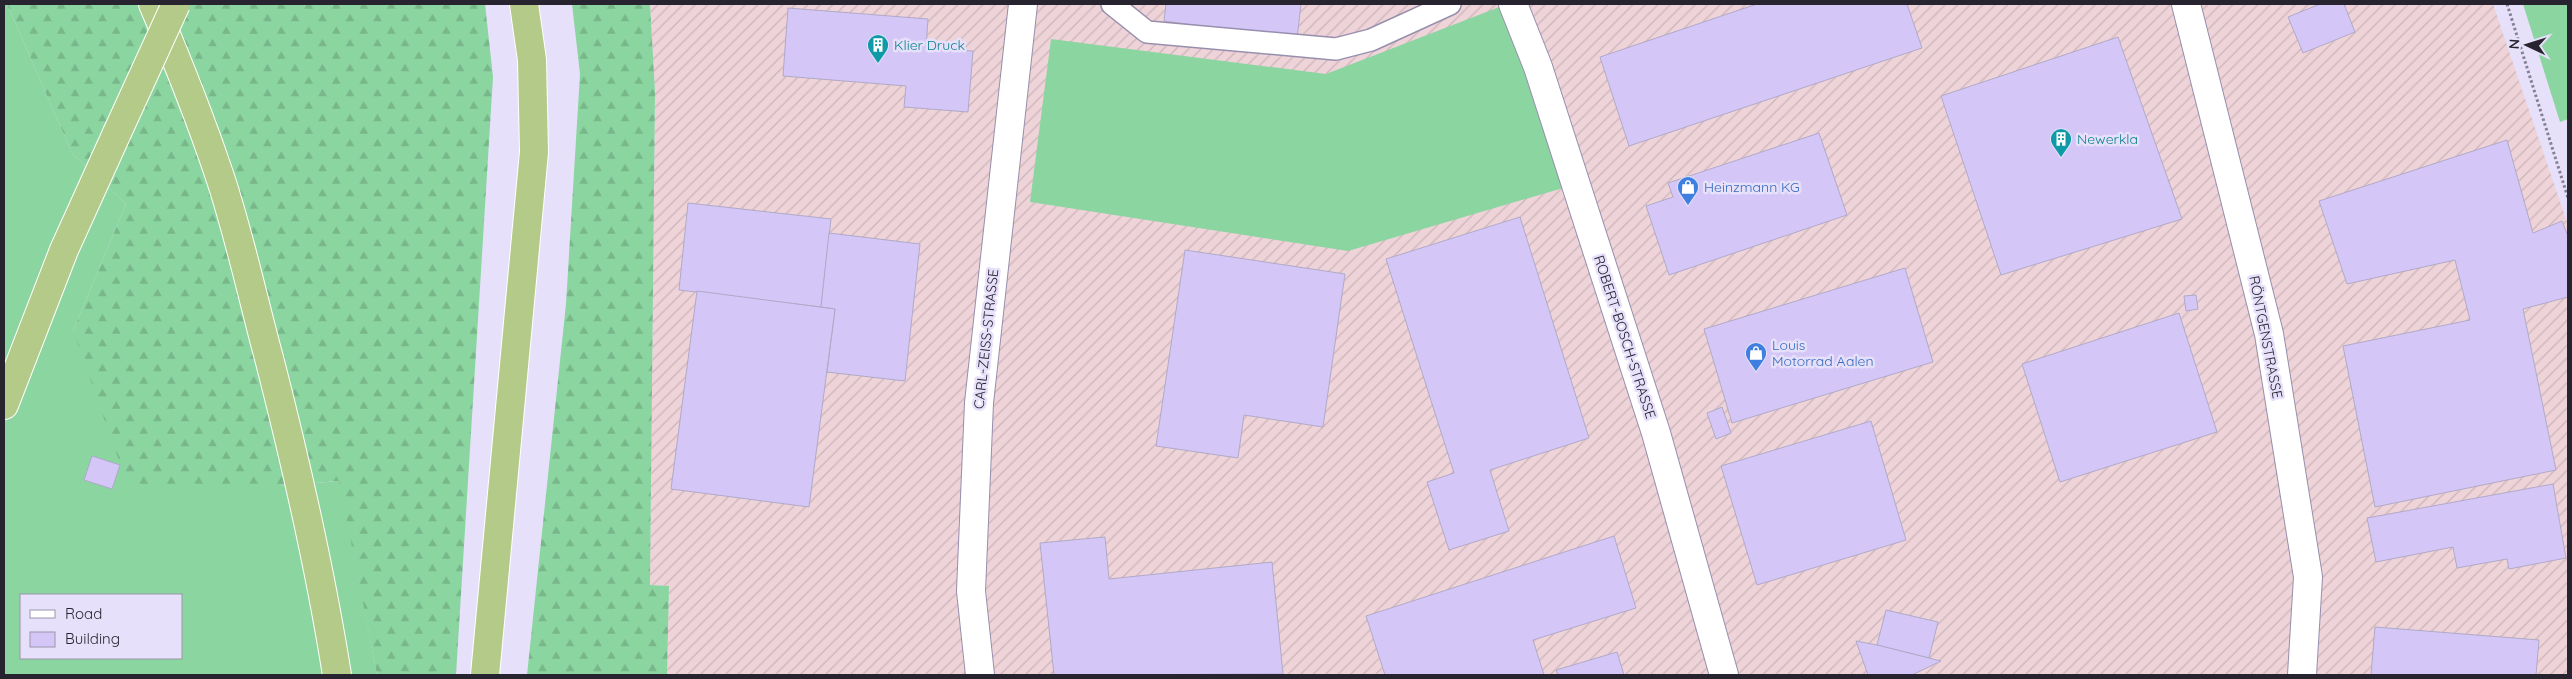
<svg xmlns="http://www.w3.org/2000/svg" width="2572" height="679" font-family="Quicksand,sans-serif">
<defs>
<pattern id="industrial-furrows" width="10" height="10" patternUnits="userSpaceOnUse" patternTransform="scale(1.25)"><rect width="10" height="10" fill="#eed3d8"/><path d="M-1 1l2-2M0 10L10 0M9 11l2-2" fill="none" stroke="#ccb5ba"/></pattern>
<pattern id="forest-firs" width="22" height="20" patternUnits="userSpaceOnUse" patternTransform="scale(1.25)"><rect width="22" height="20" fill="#8bd5a0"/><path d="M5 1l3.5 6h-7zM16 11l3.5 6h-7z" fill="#78b78a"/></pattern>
</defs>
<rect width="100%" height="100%" fill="#e7e0fa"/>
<path fill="url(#industrial-furrows)" d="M650,4H2493L2568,225V675H667L669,586L650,585L655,92Z"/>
<g fill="#8bd5a0" fill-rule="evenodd">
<path d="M4,4H7L72,153L126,204L73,331L279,486L340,481L377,675H4ZM21,595H181V658H21Z"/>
<path d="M2523,4H2568V119L2560,122Z"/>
<path d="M1502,6L1563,188L1348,251L1030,202L1051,39L1326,74Z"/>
</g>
<g fill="url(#forest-firs)">
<path d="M7,4H485L493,77L456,675H377L339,481L279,486H128L73,331L126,204L72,153Z"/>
<path d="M572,4H650L655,92L650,585L669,586L667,675H527L566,304L580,74Z"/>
</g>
<g fill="#d4c7f7" stroke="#b1a9c8">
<path d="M1166,4H1301L1297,39L1164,21Z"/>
<path d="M1757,4H1907L1922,48L1629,146L1600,57Z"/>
<path d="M2320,4H2344L2355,32L2303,53L2288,17Z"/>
<path d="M788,8L928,19L926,48L973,51L968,112L904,107L906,86L783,76Z"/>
<path d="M2118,37L2182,219L2001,275L1941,96Z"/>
<path d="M1819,133L1847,215L1669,275L1646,206L1673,197L1668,183Z"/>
<path d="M2507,140L2533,233L2562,221L2568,236V297L2523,309L2556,470L2375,507L2343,346L2470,320L2455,260L2347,284L2319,201Z"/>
<path d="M688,203L831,219L821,307L679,290Z"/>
<path d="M1520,217L1589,438L1490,470L1509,531L1449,550L1427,482L1454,473L1386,259Z"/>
<path d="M829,233L920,244L905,381L827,372L835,309L821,307Z"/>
<path d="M1185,250L1345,274L1323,427L1244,415L1238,458L1156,446Z"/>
<path d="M1905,268L1933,362L1732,423L1704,329Z"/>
<path d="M697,291L835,309L809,507L671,489Z"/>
<path d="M2196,295L2198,309L2186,311L2184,296Z"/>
<path d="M2179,313L2217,432L2060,482L2022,364Z"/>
<path d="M1722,407L1731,433L1716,439L1707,413Z"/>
<path d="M1871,421L1906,540L1757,585L1721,466Z"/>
<path d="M92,456L120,465L112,489L84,480Z"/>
<path d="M2553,484L2566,558L2509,569L2507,559L2457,568L2453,547L2376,562L2367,518Z"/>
<path d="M1614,536L1636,608L1533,640L1544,675H1385L1366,616Z"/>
<path d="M1105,537L1109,579L1272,562L1283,674L1054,675L1040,543Z"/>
<path d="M1886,610L1938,622L1929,658L1877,645Z"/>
<path d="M2375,627L2539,640L2536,675H2371Z"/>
<path d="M1856,641L1877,645L1941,661L1912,675H1868Z"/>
<path d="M1617,652L1624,675H1558L1556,670Z"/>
</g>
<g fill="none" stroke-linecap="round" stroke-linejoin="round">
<g stroke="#978fad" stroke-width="24">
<path id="service" d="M1112,4L1147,32L1336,49L1371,40L1450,4"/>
</g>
<g stroke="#978fad" stroke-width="30">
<g id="minor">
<path d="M2186,4L2269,334L2308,577L2302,675"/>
<path d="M980,675L971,591L979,403L1023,4"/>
</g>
</g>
<g stroke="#978fad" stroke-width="30">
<path id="tertiary" d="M1513,4L1538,67L1656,433L1724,675"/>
</g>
<g stroke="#fff" stroke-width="30">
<g id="trunk">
<path d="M153,4C178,62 201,120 221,180C240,238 253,299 269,358C296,463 320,568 337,675"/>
<path d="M4,405L64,250L117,133"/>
<path d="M485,675L534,152L532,60L524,4"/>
</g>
</g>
<path stroke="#858093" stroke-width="3" stroke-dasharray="2.5 2.5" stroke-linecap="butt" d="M2507,4L2568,198"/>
<use href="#service" stroke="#fff" stroke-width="21"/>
<use href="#minor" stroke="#fff" stroke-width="28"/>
<use href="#tertiary" stroke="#fff" stroke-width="28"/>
<use href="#trunk" stroke="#b4ca88" stroke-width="28"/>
<g stroke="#fff" stroke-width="30" stroke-linecap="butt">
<path id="trunk-bridge" d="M117,133L176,4"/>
</g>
<use href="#trunk-bridge" stroke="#b4ca88" stroke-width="28"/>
</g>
<defs>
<g id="building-pin" transform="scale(1.125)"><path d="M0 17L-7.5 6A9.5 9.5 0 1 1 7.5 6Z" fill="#0f9aa8" stroke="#e7e0fa"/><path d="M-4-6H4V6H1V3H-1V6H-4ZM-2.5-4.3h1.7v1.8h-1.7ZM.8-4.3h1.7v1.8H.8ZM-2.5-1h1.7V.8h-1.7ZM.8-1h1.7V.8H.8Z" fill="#fff"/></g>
<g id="shop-pin" transform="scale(1.125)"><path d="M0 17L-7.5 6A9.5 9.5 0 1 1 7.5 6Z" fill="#3f7fe0" stroke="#e7e0fa"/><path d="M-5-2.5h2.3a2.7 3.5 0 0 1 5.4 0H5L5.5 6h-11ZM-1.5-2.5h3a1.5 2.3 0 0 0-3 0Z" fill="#fff"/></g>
</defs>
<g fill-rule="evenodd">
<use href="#building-pin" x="878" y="45"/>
<use href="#building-pin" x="2061" y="139"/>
<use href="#shop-pin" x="1688" y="187"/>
<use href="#shop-pin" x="1756" y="353"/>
</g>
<g text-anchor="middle" stroke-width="5" stroke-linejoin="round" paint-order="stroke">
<g font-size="14" fill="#0d838f" stroke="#e7e0fa" text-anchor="start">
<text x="894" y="50">Klier Druck</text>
<text x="2077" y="144">Newerkla</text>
</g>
<g font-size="14" fill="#366cbe" stroke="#e7e0fa" text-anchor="start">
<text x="1704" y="192">Heinzmann KG</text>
<text x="1772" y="350">Louis<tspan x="1772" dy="16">Motorrad Aalen</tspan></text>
</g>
<g font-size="14" fill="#272430" stroke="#e7e0fa">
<text transform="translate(1625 337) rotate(72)" y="5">ROBERT-BOSCH-STRASSE</text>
<text transform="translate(2266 337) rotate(79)" y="5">RÖNTGENSTRASSE</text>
<text transform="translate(986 339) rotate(-84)" y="5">CARL-ZEISS-STRASSE</text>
</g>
</g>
<rect width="2572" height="679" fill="none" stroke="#272430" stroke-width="10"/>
<rect x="20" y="594" width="162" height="65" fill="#e7e0fa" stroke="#9a95a9"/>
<rect x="30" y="610" width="25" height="8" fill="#ffffff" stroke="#9a95a9"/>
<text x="65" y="619" font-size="15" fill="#272430">Road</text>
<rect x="30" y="632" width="25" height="15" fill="#d4c7f7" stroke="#9a95a9"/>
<text x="65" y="644" font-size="15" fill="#272430">Building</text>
<g transform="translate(2527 45) rotate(274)" stroke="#e7e0fa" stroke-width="4" paint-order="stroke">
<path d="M0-4L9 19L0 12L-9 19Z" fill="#272430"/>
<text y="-8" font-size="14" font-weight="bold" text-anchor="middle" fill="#272430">N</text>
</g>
</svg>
